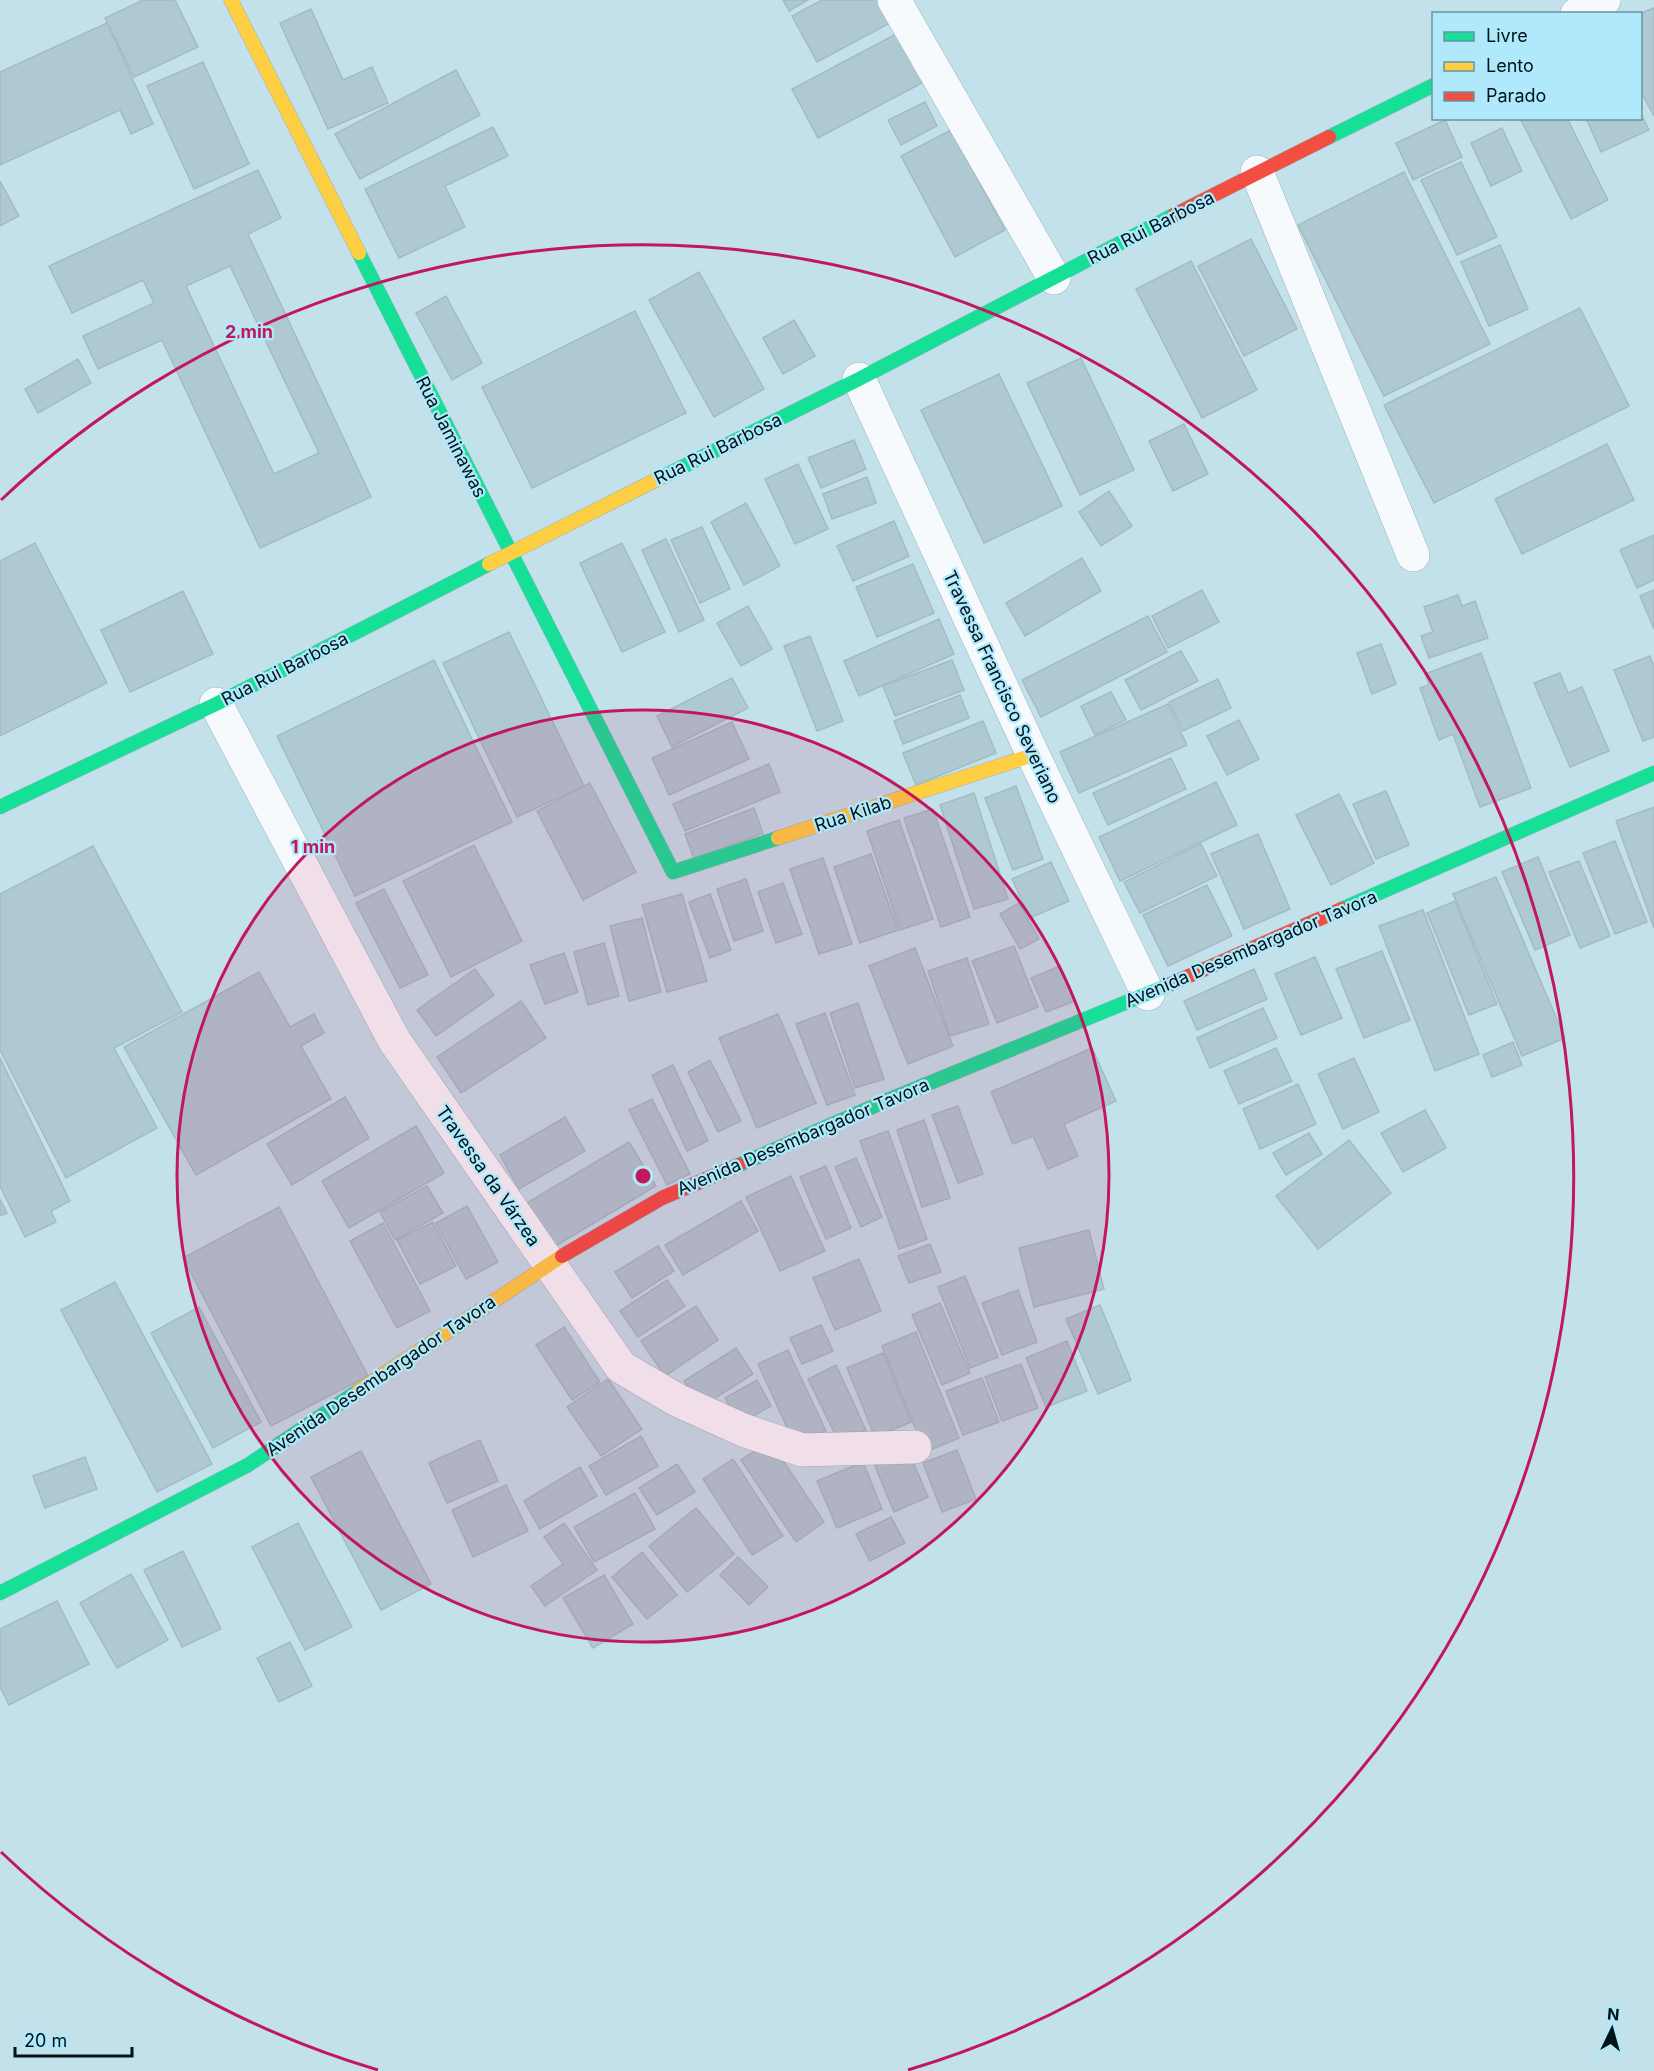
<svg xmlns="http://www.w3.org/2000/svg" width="1654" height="2071" font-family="Inter,sans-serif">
<rect width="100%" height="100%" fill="#c2e1ea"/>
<g fill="#aec9d2" stroke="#a3bcc4" stroke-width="1.5" fill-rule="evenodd">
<path d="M143,0H175L198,47L134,77L105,18Z"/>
<path d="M783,0H808L789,11Z"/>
<path d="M822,0H878L890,23L817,62L792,16Z"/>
<path d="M1653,8L1654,11V116L1640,90V14Z"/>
<path d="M311,9L343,80L372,67L388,103L328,129L280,23Z"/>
<path d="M107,23L153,124L131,134L120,110L0,165V72Z"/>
<path d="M898,33L924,82L818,138L792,89Z"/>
<path d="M203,62L249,164L194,189L147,86Z"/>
<path d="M456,70L480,115L360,179L335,134Z"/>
<path d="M925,102L937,126L901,145L888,120Z"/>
<path d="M1640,112L1649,130L1601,152L1586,118H1640Z"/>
<path d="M1520,118H1567L1608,200L1571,219Z"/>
<path d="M1445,120L1462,157L1413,180L1396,143Z"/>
<path d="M493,127L508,156L445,186L465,227L399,258L365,189Z"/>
<path d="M1502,128L1522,171L1491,186L1471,143Z"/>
<path d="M951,130L1005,230L955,257L901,156Z"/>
<path d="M1461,162L1497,237L1457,255L1421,180Z"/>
<path d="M258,170L281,218L248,234L371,497L260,548L162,340L98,369L83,336L154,303L143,280L72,313L49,266ZM230,266L319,453L274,474L186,286Z"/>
<path d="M1404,172L1490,344L1384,396L1298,225Z"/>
<path d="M0,181L19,216L0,226Z"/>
<path d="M1251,239L1297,329L1244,356L1198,266Z"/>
<path d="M1500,245L1528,309L1489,326L1461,262Z"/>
<path d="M1191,261L1257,390L1202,418L1136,289Z"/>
<path d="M699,272L764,389L714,417L649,300Z"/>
<path d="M446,296L482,363L452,380L416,313Z"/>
<path d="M1580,308L1629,406L1434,503L1384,405Z"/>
<path d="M635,311L686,413L532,488L482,387Z"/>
<path d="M794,320L815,356L783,374L763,338Z"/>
<path d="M1081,358L1134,470L1080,495L1027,383Z"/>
<path d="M78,359L91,383L38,413L25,389Z"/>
<path d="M999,374L1062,506L984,543L921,410Z"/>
<path d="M1184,424L1208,474L1173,491L1149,441Z"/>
<path d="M854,440L866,469L821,488L808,458Z"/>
<path d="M1607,444L1634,500L1522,554L1495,499Z"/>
<path d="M798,464L828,529L795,544L765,479Z"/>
<path d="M867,477L876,503L832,519L823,494Z"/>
<path d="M1109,491L1132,526L1101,546L1079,512Z"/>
<path d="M746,503L780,566L744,585L711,522Z"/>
<path d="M894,521L909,556L853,581L837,546Z"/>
<path d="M702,527L730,589L700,603L671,540Z"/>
<path d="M1654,535V580L1637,588L1620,550Z"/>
<path d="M666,539L704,620L679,632L642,550Z"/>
<path d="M35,543L107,683L0,736V561Z"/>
<path d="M622,543L665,632L622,652L580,563Z"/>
<path d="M1082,558L1101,591L1025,636L1006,603Z"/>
<path d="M913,564L934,613L877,637L856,587Z"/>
<path d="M1202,590L1219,622L1168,648L1152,616Z"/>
<path d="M1654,590V629L1640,596Z"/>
<path d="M183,591L213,654L130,692L101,630Z"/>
<path d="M1458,595L1462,606L1475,601L1488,638L1429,658L1421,636L1433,632L1424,607Z"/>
<path d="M748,606L772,649L741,666L717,623Z"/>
<path d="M1148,616L1167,652L1041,717L1022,680Z"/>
<path d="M939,619L954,654L859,696L844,661Z"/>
<path d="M509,632L584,786L517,817L443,663Z"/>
<path d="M810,636L843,721L817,731L784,646Z"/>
<path d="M1381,644L1396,684L1372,694L1357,653Z"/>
<path d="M1181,651L1198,681L1141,710L1125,680Z"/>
<path d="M1481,653L1531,788L1480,807L1453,734L1439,740L1420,688L1429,685L1425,674Z"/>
<path d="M1650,656L1654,667V737L1643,741L1614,670Z"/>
<path d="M434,660L512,822L355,896L277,736Z"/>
<path d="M952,660L964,690L895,716L883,686Z"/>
<path d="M1560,673L1568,693L1582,687L1609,751L1570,767L1534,683Z"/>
<path d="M732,678L748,708L672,747L657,716Z"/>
<path d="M1218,679L1231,708L1183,731L1169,702Z"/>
<path d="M1111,692L1126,720L1095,735L1081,706Z"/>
<path d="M960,695L969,718L903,744L894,721Z"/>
<path d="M1168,704L1187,745L1079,793L1060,752Z"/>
<path d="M1239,720L1259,759L1227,775L1207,736Z"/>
<path d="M983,721L996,753L916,785L903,753Z"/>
<path d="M732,722L749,759L669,795L652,758Z"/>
<path d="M1171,758L1186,789L1108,825L1093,793Z"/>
<path d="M769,764L780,792L685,831L673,804Z"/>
<path d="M1216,782L1237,825L1120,881L1099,837Z"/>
<path d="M590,783L636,872L583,900L537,811Z"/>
<path d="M1016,786L1043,859L1013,870L985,798Z"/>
<path d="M1386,791L1409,845L1376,859L1353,804Z"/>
<path d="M974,793L1008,899L974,909L940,805Z"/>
<path d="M1339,794L1374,863L1331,885L1296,815Z"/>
<path d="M1654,807V928L1616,821Z"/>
<path d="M754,808L763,833L694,859L685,834Z"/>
<path d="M933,809L970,917L941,927L904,818Z"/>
<path d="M899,820L933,919L900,930L867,831Z"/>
<path d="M1258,834L1290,909L1244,929L1211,854Z"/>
<path d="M1615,841L1647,922L1615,934L1583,853Z"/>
<path d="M1201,844L1217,876L1140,913L1124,882Z"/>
<path d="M474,845L522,941L451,977L403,881Z"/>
<path d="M93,846L182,1012L114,1048L157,1128L66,1178L0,1050V894Z"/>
<path d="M871,854L898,930L860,943L834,867Z"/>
<path d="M1538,857L1570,935L1535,950L1502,872Z"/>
<path d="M823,858L852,944L819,954L790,869Z"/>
<path d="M1579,861L1610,936L1580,948L1549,872Z"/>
<path d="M1051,862L1069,901L1030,918L1012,879Z"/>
<path d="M1496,877L1565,1038L1522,1056L1453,894Z"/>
<path d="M746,879L763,931L734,941L717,889Z"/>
<path d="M783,883L802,934L776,943L758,892Z"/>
<path d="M1207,885L1232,936L1168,966L1143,915Z"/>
<path d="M384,889L428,975L400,988L356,903Z"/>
<path d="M682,894L707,981L667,992L642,905Z"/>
<path d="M710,894L731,950L710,958L689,902Z"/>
<path d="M1455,901L1497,1004L1469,1015L1427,913Z"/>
<path d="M1019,903L1039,939L1020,949L1000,914Z"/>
<path d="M1423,910L1479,1054L1435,1071L1379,926Z"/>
<path d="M642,918L661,992L629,1001L610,926Z"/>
<path d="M604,943L619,996L588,1005L574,952Z"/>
<path d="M1014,946L1038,1007L997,1023L972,961Z"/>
<path d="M915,948L953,1046L908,1064L869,966Z"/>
<path d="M1382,951L1410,1020L1364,1038L1336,969Z"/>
<path d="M564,953L578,992L545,1004L530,965Z"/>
<path d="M1315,957L1342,1018L1301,1035L1275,974Z"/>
<path d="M967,958L989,1024L950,1036L928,971Z"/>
<path d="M1060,966L1075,1001L1046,1012L1031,978Z"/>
<path d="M475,969L494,995L436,1036L417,1010Z"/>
<path d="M1254,969L1267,999L1197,1030L1184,1001Z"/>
<path d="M259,972L290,1027L314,1014L324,1033L301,1046L331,1099L196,1175L124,1047Z"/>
<path d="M521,1001L546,1038L461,1093L437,1057Z"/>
<path d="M858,1003L884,1079L855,1088L830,1013Z"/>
<path d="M1263,1008L1277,1038L1210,1068L1197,1038Z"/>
<path d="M825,1013L855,1095L827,1105L796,1024Z"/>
<path d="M778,1014L816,1103L757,1128L719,1038Z"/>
<path d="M1513,1042L1522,1065L1492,1077L1483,1055Z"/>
<path d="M1092,1048L1116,1101L1064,1124L1078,1156L1048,1169L1033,1136L1013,1144L991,1092Z"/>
<path d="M1276,1048L1292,1081L1239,1104L1224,1071Z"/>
<path d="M0,1058L70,1201L51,1211L56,1222L25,1237L0,1186Z"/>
<path d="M1354,1058L1379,1112L1343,1129L1318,1074Z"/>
<path d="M710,1060L741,1121L718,1132L688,1072Z"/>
<path d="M673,1065L708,1141L687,1151L652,1075Z"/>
<path d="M1298,1084L1316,1124L1260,1149L1243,1109Z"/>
<path d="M345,1097L369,1138L292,1185L267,1144Z"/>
<path d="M652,1099L690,1174L667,1185L629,1110Z"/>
<path d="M958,1106L983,1174L958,1183L932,1115Z"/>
<path d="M1425,1110L1446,1148L1403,1172L1381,1133Z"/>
<path d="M565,1117L585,1151L519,1189L500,1155Z"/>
<path d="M924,1120L950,1198L922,1207L897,1130Z"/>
<path d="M416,1126L444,1173L349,1228L322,1181Z"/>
<path d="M888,1131L927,1239L899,1249L860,1141Z"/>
<path d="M1309,1133L1322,1154L1286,1175L1273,1153Z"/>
<path d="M1349,1140L1391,1193L1318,1249L1276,1196Z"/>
<path d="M629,1142L656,1186L549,1250L522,1206Z"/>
<path d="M856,1158L882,1217L861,1227L835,1167Z"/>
<path d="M826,1166L851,1228L826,1239L800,1177Z"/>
<path d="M791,1176L825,1251L780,1271L746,1197Z"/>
<path d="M427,1186L443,1213L395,1240L380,1212Z"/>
<path d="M0,1199L7,1213L0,1216Z"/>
<path d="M741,1201L758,1231L683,1275L665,1245Z"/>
<path d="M467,1206L498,1262L466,1279L436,1223Z"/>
<path d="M279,1207L368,1376L271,1426L183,1258Z"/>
<path d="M433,1222L456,1266L420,1284L397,1240Z"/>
<path d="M383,1223L430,1311L397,1328L350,1241Z"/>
<path d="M1089,1230L1104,1289L1034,1307L1019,1248Z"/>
<path d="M930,1244L941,1272L909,1283L898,1256Z"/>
<path d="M658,1246L674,1271L632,1298L615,1272Z"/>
<path d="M859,1259L881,1311L835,1330L813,1278Z"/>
<path d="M965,1276L998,1357L970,1368L938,1287Z"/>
<path d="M667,1280L685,1306L638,1337L620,1311Z"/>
<path d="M115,1282L212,1464L157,1492L61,1310Z"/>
<path d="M1018,1290L1037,1342L1002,1355L982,1303Z"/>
<path d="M940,1303L970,1373L942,1385L912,1315Z"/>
<path d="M1100,1305L1131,1380L1098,1394L1066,1319Z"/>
<path d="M696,1306L718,1340L665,1376L641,1341Z"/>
<path d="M199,1307L261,1422L213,1448L151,1333Z"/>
<path d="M821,1325L833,1351L802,1364L790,1338Z"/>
<path d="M564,1327L600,1382L572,1400L536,1345Z"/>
<path d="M916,1332L959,1438L925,1452L882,1346Z"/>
<path d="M1067,1341L1087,1391L1046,1407L1026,1358Z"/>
<path d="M736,1348L753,1374L701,1407L684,1381Z"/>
<path d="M788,1350L826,1431L795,1445L758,1364Z"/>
<path d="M883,1353L911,1422L875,1437L847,1368Z"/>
<path d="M1021,1364L1038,1408L1002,1421L985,1377Z"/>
<path d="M836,1365L866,1430L839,1442L808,1379Z"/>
<path d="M982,1378L999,1422L963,1435L946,1391Z"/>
<path d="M608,1379L642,1429L601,1456L567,1407Z"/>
<path d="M757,1380L771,1406L739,1424L725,1398Z"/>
<path d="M641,1436L658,1466L606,1495L589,1466Z"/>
<path d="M480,1440L498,1481L447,1503L429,1463Z"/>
<path d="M770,1441L824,1522L796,1542L741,1460Z"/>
<path d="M957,1450L976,1499L942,1512L923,1463Z"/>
<path d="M361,1451L431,1584L381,1610L311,1477Z"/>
<path d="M909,1452L928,1497L894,1512L875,1466Z"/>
<path d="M85,1457L97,1489L45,1508L33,1476Z"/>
<path d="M733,1459L783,1536L752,1555L703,1479Z"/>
<path d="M863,1462L882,1509L837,1528L817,1481Z"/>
<path d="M677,1464L695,1492L657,1515L639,1488Z"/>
<path d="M580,1467L597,1496L540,1529L524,1501Z"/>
<path d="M506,1485L528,1531L473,1557L452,1510Z"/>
<path d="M635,1493L655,1529L594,1562L574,1527Z"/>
<path d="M696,1508L734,1554L687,1592L649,1546Z"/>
<path d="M891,1517L905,1543L870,1561L856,1534Z"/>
<path d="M298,1523L352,1627L305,1650L252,1547Z"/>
<path d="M564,1523L597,1570L545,1606L531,1586L563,1564L544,1537Z"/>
<path d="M183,1551L221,1629L182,1647L144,1570Z"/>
<path d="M642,1552L677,1595L647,1619L612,1577Z"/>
<path d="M738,1557L768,1587L749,1605L720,1575Z"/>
<path d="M131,1574L168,1640L117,1668L80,1603Z"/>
<path d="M604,1575L633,1624L593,1648L563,1598Z"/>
<path d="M57,1601L89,1664L9,1705L0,1687V1629Z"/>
<path d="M290,1642L312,1686L279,1702L257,1658Z"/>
</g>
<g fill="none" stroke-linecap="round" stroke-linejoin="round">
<g stroke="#9cb4bc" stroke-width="34">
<g id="street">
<path d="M894,0L1054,278"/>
<path d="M1577,14L1604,0"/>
<path d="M1257,172L1413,555"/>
<path d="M859,379L1033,755L1148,994"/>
<path d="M216,704L394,1040L621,1367L677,1400L743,1430L802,1450L915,1447"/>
</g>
</g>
<g stroke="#9cb4bc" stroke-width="15">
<g id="fast">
<path d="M1329,137L1434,85"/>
<path d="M359,253L673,872L778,838"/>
<path d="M662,477L859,379L1174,215"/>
<path d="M0,807L216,704L489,564"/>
<path d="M1342,909L1654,773"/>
<path d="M739,1165L888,1100L1166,986"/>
<path d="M0,1593L248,1465L358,1391"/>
</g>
</g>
<g stroke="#9cb4bc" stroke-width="15">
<g id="slow">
<path d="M231,0L359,253"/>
<path d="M489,564L662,477"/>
<path d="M778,838L1033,755"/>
<path d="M358,1391L562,1256"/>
</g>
</g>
<g stroke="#9cb4bc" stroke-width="15">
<g id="jam">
<path d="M1174,215L1329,137"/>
<path d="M1166,986L1342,909"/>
<path d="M562,1256L662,1198L739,1165"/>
</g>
</g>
<use href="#street" stroke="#f6fafc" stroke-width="33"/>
<use href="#fast" stroke="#16e098" stroke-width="14"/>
<use href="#slow" stroke="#ffcf43" stroke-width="14"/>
<use href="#jam" stroke="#f24e42" stroke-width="14"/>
</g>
<circle cx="643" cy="1176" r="466" fill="#c2185b" fill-opacity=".12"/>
<g fill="none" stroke="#c2185b" stroke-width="3">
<circle cx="643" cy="1176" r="466"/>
<path d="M378 2070A932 932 0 0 1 1 1852M1 500A932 932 0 1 1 908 2070"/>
</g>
<g text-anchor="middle" stroke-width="4.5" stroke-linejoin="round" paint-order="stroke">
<g font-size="18" fill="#001319" stroke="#b0e9fc">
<text transform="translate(1151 228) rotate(-27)" y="6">Rua Rui Barbosa</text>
<text transform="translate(451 437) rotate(63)" y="6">Rua Jaminawas</text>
<text transform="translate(718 449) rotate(-26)" y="6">Rua Rui Barbosa</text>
<text transform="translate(285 669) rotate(-27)" y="6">Rua Rui Barbosa</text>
<text transform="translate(1002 687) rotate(65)" y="6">Travessa Francisco Severiano</text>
<text transform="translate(853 814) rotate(-18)" y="6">Rua Kilab</text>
<text transform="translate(1251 949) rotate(-23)" y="6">Avenida Desembargador Tavora</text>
<text transform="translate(803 1137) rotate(-23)" y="6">Avenida Desembargador Tavora</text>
<text transform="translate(488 1176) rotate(55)" y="6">Travessa da Várzea</text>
<text transform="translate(381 1376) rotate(-34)" y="6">Avenida Desembargador Tavora</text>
</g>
</g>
<circle cx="643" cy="1176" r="9" fill="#c2185b" stroke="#b0e9fc" stroke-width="3"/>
<g font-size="18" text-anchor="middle" font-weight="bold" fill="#c2185b" stroke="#b0e9fc" stroke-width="4.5" stroke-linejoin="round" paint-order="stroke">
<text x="249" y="338">2 min</text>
<text x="313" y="853">1 min</text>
</g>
<rect x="1432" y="12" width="210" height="108" fill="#b0e9fc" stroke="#6a93a1" stroke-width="1.5"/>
<rect x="1444" y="32" width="30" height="9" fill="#16e098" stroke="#6a93a1" stroke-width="1.5"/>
<text x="1486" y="42" font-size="18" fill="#001319">Livre</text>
<rect x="1444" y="62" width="30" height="9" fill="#ffcf43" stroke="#6a93a1" stroke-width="1.5"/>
<text x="1486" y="72" font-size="18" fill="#001319">Lento</text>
<rect x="1444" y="92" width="30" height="9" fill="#f24e42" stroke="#6a93a1" stroke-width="1.5"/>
<text x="1486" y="102" font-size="18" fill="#001319">Parado</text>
<g transform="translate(1612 2029) rotate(5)" stroke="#b0e9fc" stroke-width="4.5" paint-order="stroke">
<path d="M0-4.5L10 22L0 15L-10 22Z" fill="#001319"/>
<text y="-9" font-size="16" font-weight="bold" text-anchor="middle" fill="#001319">N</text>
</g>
<path d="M15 2047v9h117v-9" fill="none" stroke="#001319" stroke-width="3"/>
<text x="24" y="2047" font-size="18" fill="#001319" stroke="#b0e9fc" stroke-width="4.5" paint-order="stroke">20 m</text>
</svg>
